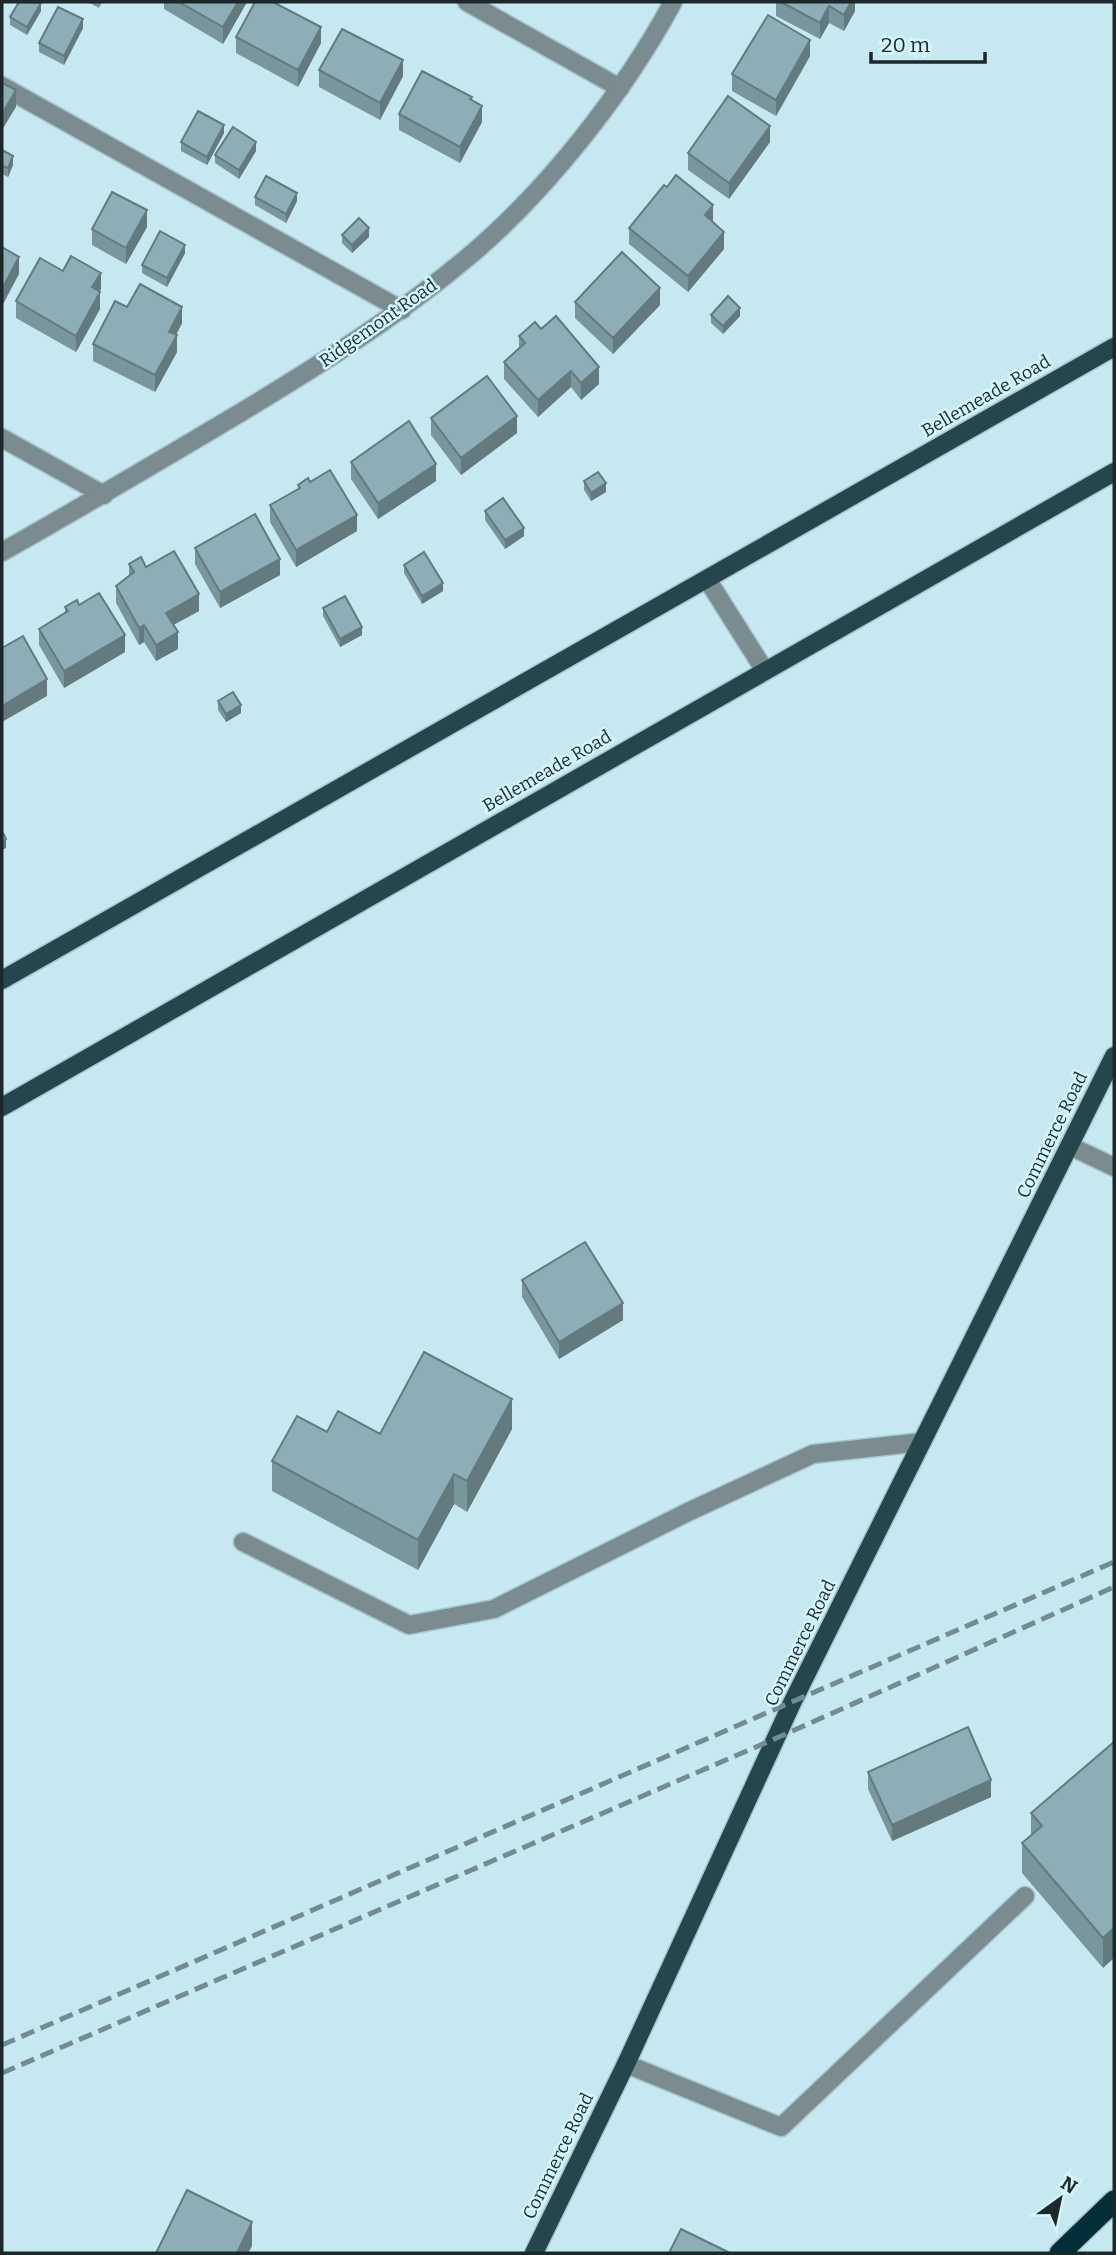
<svg xmlns="http://www.w3.org/2000/svg" width="1116" height="2255" font-family="Bitter,serif">
<rect width="100%" height="100%" fill="#c6e9f1"/>
<g fill="none" stroke-linecap="round" stroke-linejoin="round">
<g stroke="#a7c6ce" stroke-width="21">
<g id="minor">
<path d="M467,2L620,88"/>
<path d="M2,86L402,310"/>
<path d="M2,438L104,495"/>
<path d="M2,552C82,507 161,460 240,413C319,365 397,317 468,257C546,192 625,91 673,2"/>
<path d="M707,579L765,671"/>
<path d="M1070,1146L1114,1167"/>
<path d="M243,1542L409,1625L494,1609L688,1512L813,1454L922,1442"/>
<path d="M626,2064L781,2127L1025,1896"/>
</g>
</g>
<g stroke="#a7c6ce" stroke-width="21">
<g id="major">
<path d="M2,980L1114,347"/>
<path d="M2,1107L1114,472"/>
<path d="M534,2253L626,2064L792,1703L1114,1056"/>
</g>
</g>
<g stroke="#a7c6ce" stroke-width="24">
<path id="highway" d="M1060,2253L1114,2201"/>
</g>
<use href="#minor" stroke="#7a8c90" stroke-width="18"/>
<use href="#major" stroke="#26464e" stroke-width="18"/>
<use href="#highway" stroke="#022e37" stroke-width="21"/>
<g stroke="#738b91" stroke-width="5" stroke-dasharray="14 7" stroke-linecap="butt">
<path d="M2,2045L1114,1562"/>
<path d="M2,2073L779,1737L1114,1587"/>
</g>
</g>
<g fill="#79969d">
<path d="M88,2H102L99,8Z"/>
<path d="M164,2H247L223,44L164,9Z"/>
<path d="M776,2H855V11L844,31L829,23L820,39L776,16Z"/>
<path d="M41,11L27,35L10,25V17Z"/>
<path d="M83,28L64,65L39,52V43Z"/>
<path d="M236,37L321,43L298,87L236,53Z"/>
<path d="M810,56L776,116L732,91V74Z"/>
<path d="M319,70L403,76L380,120L319,87Z"/>
<path d="M399,114L482,122L460,163L399,130Z"/>
<path d="M224,133L207,165L181,151V142Z"/>
<path d="M770,142L729,199L688,170V153Z"/>
<path d="M2,150L13,165L8,177L2,174Z"/>
<path d="M256,151L239,179L215,163V155Z"/>
<path d="M255,197L297,201L286,223L255,205Z"/>
<path d="M713,222L724,249L688,292L629,244V228Z"/>
<path d="M147,227L126,264L92,245V229Z"/>
<path d="M342,235L369,237L352,253L342,243Z"/>
<path d="M185,253L167,287L142,273V265Z"/>
<path d="M63,271L101,289L99,292L100,309L76,352L16,318V301Z"/>
<path d="M575,302L660,305L613,354L575,318Z"/>
<path d="M127,307L182,323L176,335L177,352L155,392L93,361V344Z"/>
<path d="M711,315L740,316L723,334L711,323Z"/>
<path d="M541,329L599,384L581,400L571,387L538,417L504,379V362L519,348V336Z"/>
<path d="M431,418L517,433L461,475L431,435Z"/>
<path d="M351,462L436,481L378,519L351,479Z"/>
<path d="M584,481L606,492L591,501L584,490Z"/>
<path d="M310,482L357,531L296,567L270,522V505L298,489V485Z"/>
<path d="M485,511L524,536L505,549L485,520Z"/>
<path d="M195,548L280,575L220,608L195,564Z"/>
<path d="M129,564L146,567L199,611L173,625L178,649L156,661L144,642L139,645L116,603V586L129,576Z"/>
<path d="M404,565L443,591L422,604L404,573Z"/>
<path d="M79,605L125,652L64,688L39,645V629L65,612V607Z"/>
<path d="M323,608L362,635L340,647L323,616Z"/>
<path d="M218,701L241,713L226,722L218,710Z"/>
<path d="M522,1280L623,1320L559,1359L522,1297Z"/>
<path d="M512,1429L467,1512L454,1504L418,1570L272,1491V1461L327,1432L380,1434Z"/>
<path d="M1114,1742L1103,1968L1022,1873V1843L1031,1835V1813Z"/>
<path d="M868,1772L991,1797L892,1841L868,1789Z"/>
</g>
<g fill="#637a7f">
<path d="M238,2H247L223,44V27Z"/>
<path d="M851,2H855V11L844,31V15Z"/>
<path d="M41,3V11L27,35V27Z"/>
<path d="M829,6V23L820,39V23Z"/>
<path d="M83,19V28L64,65V56Z"/>
<path d="M321,27V43L298,87V70Z"/>
<path d="M810,40V56L776,116V100Z"/>
<path d="M403,60V76L380,120V103Z"/>
<path d="M16,90V107L2,130V114Z"/>
<path d="M482,106V122L460,163V147Z"/>
<path d="M224,125V133L207,165V157Z"/>
<path d="M770,126V142L729,199V183Z"/>
<path d="M256,142V151L239,179V170Z"/>
<path d="M13,156V165L8,177V168Z"/>
<path d="M297,193V201L286,223V214Z"/>
<path d="M713,205V222L705,232V215Z"/>
<path d="M147,210V227L126,264V248Z"/>
<path d="M369,228V237L352,253V245Z"/>
<path d="M724,232V249L688,292V276Z"/>
<path d="M185,245V253L167,287V278Z"/>
<path d="M19,257V274L2,306V289Z"/>
<path d="M101,273V289L92,304V287Z"/>
<path d="M660,288V305L613,354V338Z"/>
<path d="M100,292V309L76,352V336Z"/>
<path d="M182,307V323L169,348V332Z"/>
<path d="M740,308V316L723,334V326Z"/>
<path d="M177,335V352L155,392V375Z"/>
<path d="M599,367V384L581,400V383Z"/>
<path d="M571,371V387L538,417V400Z"/>
<path d="M517,416V433L461,475V458Z"/>
<path d="M436,464V481L378,519V503Z"/>
<path d="M606,483V492L591,501V493Z"/>
<path d="M357,515V531L296,567V550Z"/>
<path d="M524,528V536L505,549V540Z"/>
<path d="M280,559V575L220,608V592Z"/>
<path d="M443,583V591L422,604V596Z"/>
<path d="M199,594V611L166,629V613Z"/>
<path d="M144,625V642L139,645V628Z"/>
<path d="M362,627V635L340,647V639Z"/>
<path d="M178,632V649L156,661V645Z"/>
<path d="M125,635V652L64,688V671Z"/>
<path d="M47,679V696L2,722V706Z"/>
<path d="M241,705V713L226,722V714Z"/>
<path d="M6,839V848L2,850V842Z"/>
<path d="M623,1303V1320L559,1359V1342Z"/>
<path d="M512,1399V1429L467,1512V1481Z"/>
<path d="M454,1474V1504L418,1570V1540Z"/>
<path d="M991,1780V1797L892,1841V1825Z"/>
<path d="M1114,1928V1958L1103,1968V1938Z"/>
<path d="M252,2222V2246L248,2253H237Z"/>
</g>
<g fill="#8daeb6" stroke="#637a7f" stroke-width="2">
<path d="M19,2L41,3L27,27L10,17Z"/>
<path d="M179,2H238L223,27Z"/>
<path d="M255,2H273L321,27L298,70L236,37Z"/>
<path d="M781,2H851L844,15L829,6L820,23Z"/>
<path d="M58,7L83,19L64,56L39,43Z"/>
<path d="M768,15L810,40L776,100L732,74Z"/>
<path d="M342,29L403,60L380,103L319,70Z"/>
<path d="M422,71L472,97L470,99L482,106L460,147L399,114Z"/>
<path d="M2,83L16,90L2,114Z"/>
<path d="M728,96L770,126L729,183L688,153Z"/>
<path d="M198,111L224,125L207,157L181,142Z"/>
<path d="M233,127L256,142L239,170L215,155Z"/>
<path d="M2,150L13,156L8,168L2,166Z"/>
<path d="M676,175L713,205L705,215L724,232L688,276L629,228L664,185L667,187Z"/>
<path d="M266,176L297,193L286,214L255,197Z"/>
<path d="M112,192L147,210L126,248L92,229Z"/>
<path d="M359,218L369,228L352,245L342,235Z"/>
<path d="M160,231L185,245L167,278L142,265Z"/>
<path d="M2,247L19,257L2,289Z"/>
<path d="M622,252L660,288L613,338L575,302Z"/>
<path d="M71,256L101,273L92,287L100,292L76,336L16,301L40,258L63,271Z"/>
<path d="M140,284L182,307L169,332L177,335L155,375L93,344L115,301L127,307Z"/>
<path d="M728,296L740,308L723,326L711,315Z"/>
<path d="M556,316L599,367L581,383L571,371L538,400L504,362L525,343L519,336L535,322L541,329Z"/>
<path d="M487,376L517,416L461,458L431,418Z"/>
<path d="M409,421L436,464L378,503L351,462Z"/>
<path d="M330,470L357,515L296,550L270,505L300,488L298,485L308,478L310,482Z"/>
<path d="M598,472L606,483L591,493L584,481Z"/>
<path d="M503,498L524,528L505,540L485,511Z"/>
<path d="M255,514L280,559L220,592L195,548Z"/>
<path d="M174,551L199,594L166,613L178,632L156,645L144,625L139,628L116,586L134,572L129,564L141,557L146,567Z"/>
<path d="M424,552L443,583L422,596L404,565Z"/>
<path d="M99,593L125,635L64,671L39,629L68,611L65,607L77,600L79,605Z"/>
<path d="M345,596L362,627L340,639L323,608Z"/>
<path d="M23,636L47,679L2,706V648Z"/>
<path d="M233,692L241,705L226,714L218,701Z"/>
<path d="M2,831L6,839L2,842Z"/>
<path d="M585,1242L623,1303L559,1342L522,1280Z"/>
<path d="M424,1352L512,1399L467,1481L454,1474L418,1540L272,1461L297,1416L327,1432L338,1411L380,1434Z"/>
<path d="M968,1727L991,1780L892,1825L868,1772Z"/>
<path d="M1114,1742V1928L1103,1938L1022,1843L1042,1826L1031,1813Z"/>
<path d="M187,2190L252,2222L237,2253H156Z"/>
<path d="M681,2229L730,2253H669Z"/>
</g>
<g text-anchor="middle" stroke-width="5" stroke-linejoin="round" paint-order="stroke">
<g font-size="18" fill="#1c292c" stroke="#d3f6ff">
<text transform="translate(378 323) rotate(-35)" y="6">Ridgemont Road</text>
<text transform="translate(986 396) rotate(-30)" y="6">Bellemeade Road</text>
<text transform="translate(547 771) rotate(-30)" y="6">Bellemeade Road</text>
<text transform="translate(1052 1135) rotate(-64)" y="6">Commerce Road</text>
<text transform="translate(800 1643) rotate(-64)" y="6">Commerce Road</text>
<text transform="translate(558 2156) rotate(-64)" y="6">Commerce Road</text>
</g>
</g>
<rect width="1116" height="2255" fill="none" stroke="#1c292c" stroke-width="7"/>
<g transform="translate(1060 2199) rotate(33)" stroke="#d3f6ff" stroke-width="5" paint-order="stroke">
<path d="M0-5L12 26L0 18L-12 26Z" fill="#1c292c"/>
<text y="-10" font-size="19" font-weight="bold" text-anchor="middle" fill="#1c292c">N</text>
</g>
<path d="M871 52v10h114v-10" fill="none" stroke="#1c292c" stroke-width="3.5"/>
<text x="881" y="52" font-size="21" fill="#1c292c" stroke="#d3f6ff" stroke-width="5" paint-order="stroke">20 m</text>
</svg>
